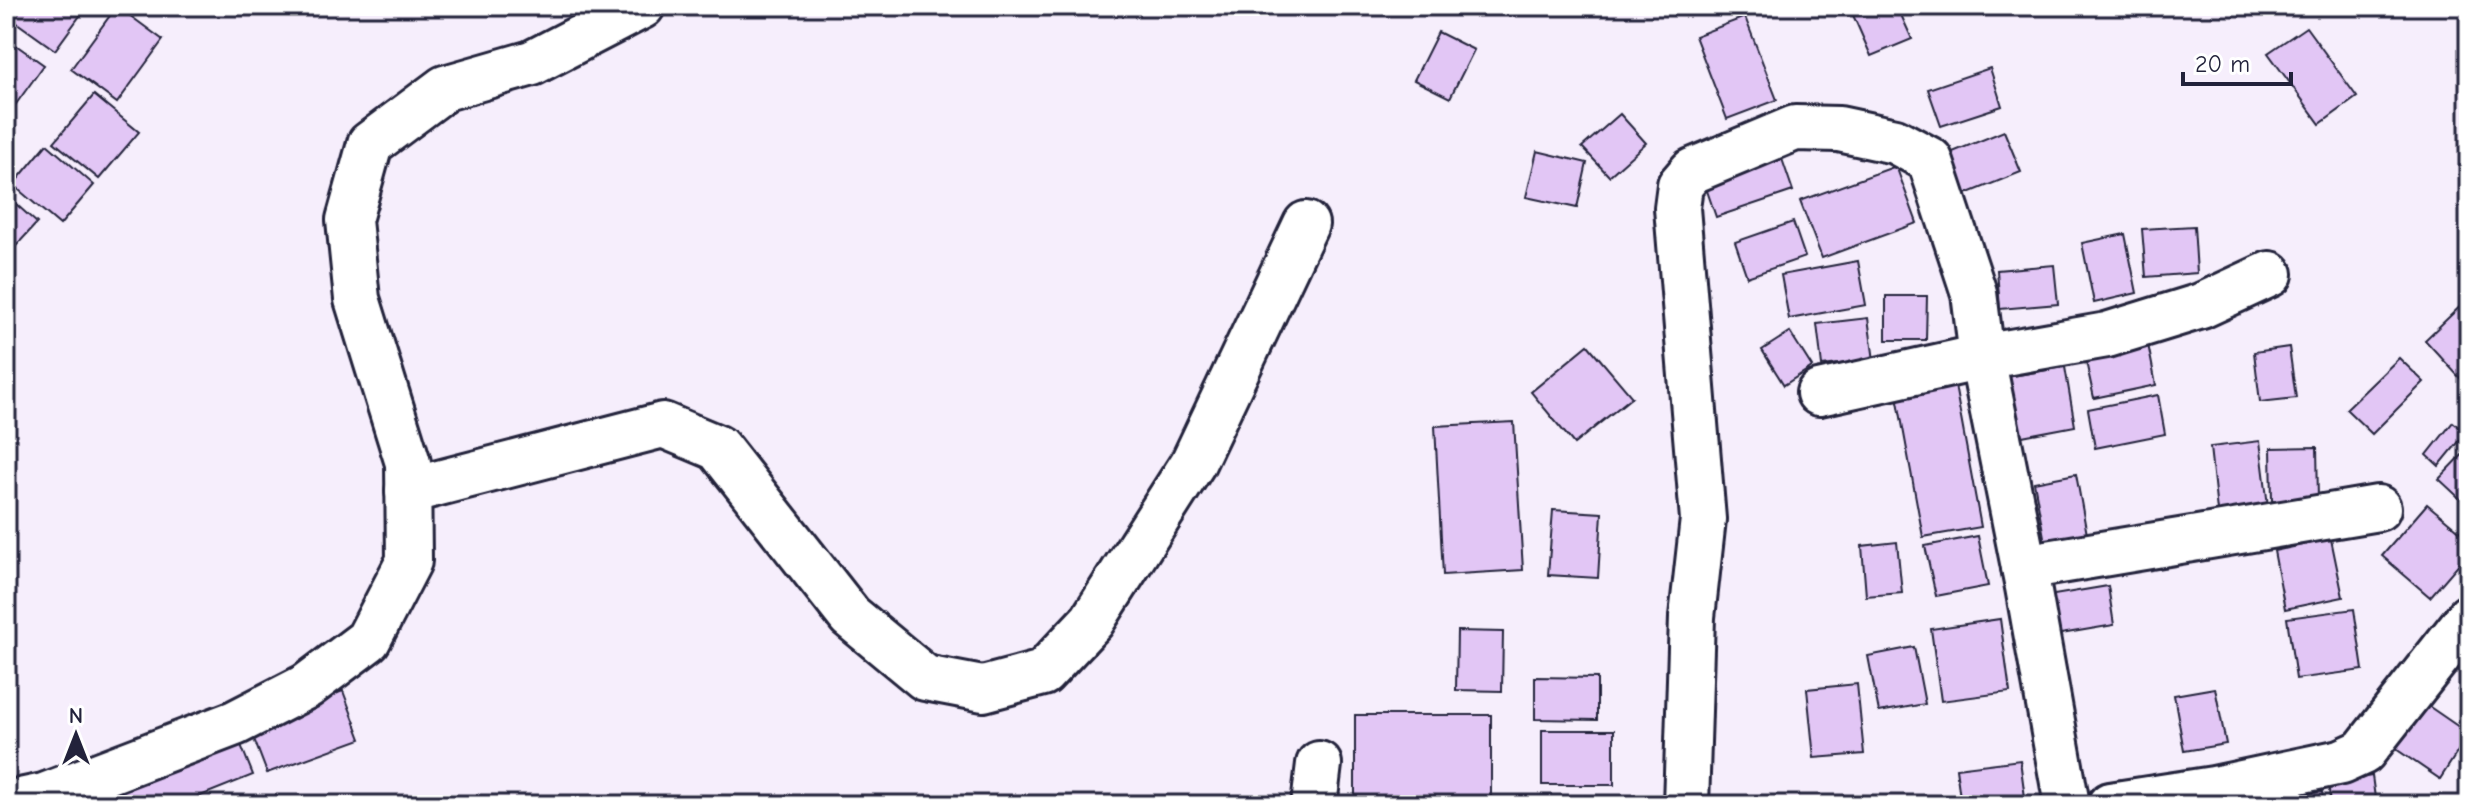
<svg xmlns="http://www.w3.org/2000/svg" width="2475" height="811" font-family="'Comic Neue',sans-serif">
<rect width="100%" height="100%" fill="#f6eefc"/>
<filter id="ink" filterUnits="userSpaceOnUse"><feTurbulence type="fractalNoise" baseFrequency=".0125" numOctaves="2"/><feDisplacementMap in="SourceGraphic" scale="16" xChannelSelector="R" yChannelSelector="G"/><feConvolveMatrix kernelMatrix="1 2 1 2 8 2 1 2 1" color-interpolation-filters="sRGB"/></filter>
<g filter="url(#ink)">
<g fill="#e2c6f5" stroke="#22223b" stroke-width="2">
<path d="M11,6H87L55,50L6,15Z"/>
<path d="M117,6L163,40L117,103L71,69Z"/>
<path d="M1849,6H1897L1912,39L1871,56Z"/>
<path d="M1745,17L1777,100L1727,119L1695,36Z"/>
<path d="M2306,27L2357,97L2320,124L2268,53Z"/>
<path d="M1438,32L1474,50L1450,98L1414,80Z"/>
<path d="M6,38L44,65L6,118Z"/>
<path d="M1990,68L2002,106L1941,126L1928,89Z"/>
<path d="M94,95L139,132L99,179L54,142Z"/>
<path d="M1620,114L1646,143L1609,176L1582,147Z"/>
<path d="M2004,131L2021,172L1949,201L1933,160Z"/>
<path d="M47,144L94,185L60,225L13,185Z"/>
<path d="M1537,151L1587,163L1577,208L1526,197Z"/>
<path d="M1780,153L1793,191L1716,217L1703,179Z"/>
<path d="M1896,166L1917,223L1822,258L1800,201Z"/>
<path d="M6,195L37,223L6,257Z"/>
<path d="M1793,222L1805,257L1747,277L1735,242Z"/>
<path d="M2194,226L2197,273L2146,277L2142,229Z"/>
<path d="M2125,234L2137,293L2094,303L2082,243Z"/>
<path d="M1858,261L1866,305L1789,319L1781,275Z"/>
<path d="M2054,265L2058,304L2000,309L1997,270Z"/>
<path d="M1886,296H1927L1926,340H1886Z"/>
<path d="M2468,299L2469,300V388L2425,340Z"/>
<path d="M1868,318L1874,360L1822,366L1817,324Z"/>
<path d="M1790,332L1812,367L1784,385L1762,350Z"/>
<path d="M2146,334L2156,385L2094,398L2083,348Z"/>
<path d="M1588,345L1632,397L1574,444L1531,392Z"/>
<path d="M2289,347L2296,398L2260,402L2254,352Z"/>
<path d="M2399,358L2424,382L2372,434L2346,409Z"/>
<path d="M2065,367L2075,426L2017,437L2007,377Z"/>
<path d="M1954,380L1981,527L1923,537L1896,390Z"/>
<path d="M2158,395L2165,434L2095,448L2088,409Z"/>
<path d="M1514,422L1523,570L1443,575L1435,426Z"/>
<path d="M2453,422L2466,433L2439,466L2427,455Z"/>
<path d="M2260,441L2269,514L2218,520L2210,447Z"/>
<path d="M2317,447L2318,500L2272,501L2271,448Z"/>
<path d="M2469,448V507L2439,479Z"/>
<path d="M2076,474L2088,540L2046,548L2034,482Z"/>
<path d="M2427,504L2469,539V552L2430,597L2382,556Z"/>
<path d="M1553,510L1602,513L1598,578L1548,575Z"/>
<path d="M1978,536L1988,586L1936,596L1925,546Z"/>
<path d="M2331,539L2343,597L2285,609L2274,551Z"/>
<path d="M1897,542L1902,593L1866,596L1862,546Z"/>
<path d="M2108,586L2114,625L2055,635L2048,596Z"/>
<path d="M2354,609L2363,670L2296,679L2287,618Z"/>
<path d="M2000,619L2010,692L1941,701L1931,629Z"/>
<path d="M1457,631L1503,632L1502,691L1456,690Z"/>
<path d="M1914,647L1925,704L1879,712L1868,656Z"/>
<path d="M2469,674V698L2458,690Z"/>
<path d="M1535,677L1597,678V720L1535,719Z"/>
<path d="M1857,684L1864,754L1814,758L1807,689Z"/>
<path d="M2215,688L2226,744L2184,751L2174,695Z"/>
<path d="M343,691L361,739L267,773L249,726Z"/>
<path d="M2424,703L2469,734L2440,779L2393,747Z"/>
<rect x="1355" y="715" width="136" height="90"/>
<rect x="1542" y="730" width="72" height="55"/>
<path d="M237,735L253,775L178,805H80Z"/>
<path d="M2020,760L2026,805H1961L1956,768Z"/>
<path d="M2372,776L2376,805H2331L2328,783Z"/>
<path d="M2322,792L2324,805H2268L2267,800Z"/>
</g>
<g fill="none" stroke-linecap="round" stroke-linejoin="round">
<g stroke="#22223b" stroke-width="50">
<g id="minor">
<path d="M1819,393L1982,357L2107,335L2201,306L2270,274"/>
<path d="M408,491L663,425L718,448L850,616L925,678L983,689L1043,673L1092,621L1193,463L1306,224"/>
<path d="M2024,567L2378,508"/>
<path d="M6,804L44,796L235,723L307,686L368,640L409,561L408,463L357,299L349,220L370,144L445,88L532,63L642,6"/>
<path d="M1314,805L1319,764"/>
<path d="M1686,805L1692,617L1703,519L1677,208L1680,185L1692,171L1795,128L1839,129L1895,141L1930,160L1974,293L1982,357L2028,587L2067,805"/>
<path d="M2110,805L2214,789L2341,762L2363,752L2469,617"/>
</g>
</g>
<use href="#minor" stroke="#fff" stroke-width="44"/>
</g>
</g>
<rect width="2475" height="811" fill="none" stroke="#fff" stroke-width="32"/>
<rect x="16" y="16" width="2443" height="779" fill="none" stroke="#22223b" stroke-width="3" filter="url(#ink)"/>
<g transform="translate(76 735)" stroke="#ffffff" stroke-width="6" paint-order="stroke">
<path d="M0-6L14 30L0 20L-14 30Z" fill="#22223b"/>
<text y="-12" font-size="22" font-weight="bold" text-anchor="middle" fill="#22223b">N</text>
</g>
<path d="M2183 72v12h108v-12" fill="none" stroke="#22223b" stroke-width="4"/>
<text x="2195" y="72" font-size="24" fill="#22223b" stroke="#ffffff" stroke-width="6" paint-order="stroke">20 m</text>
</svg>
